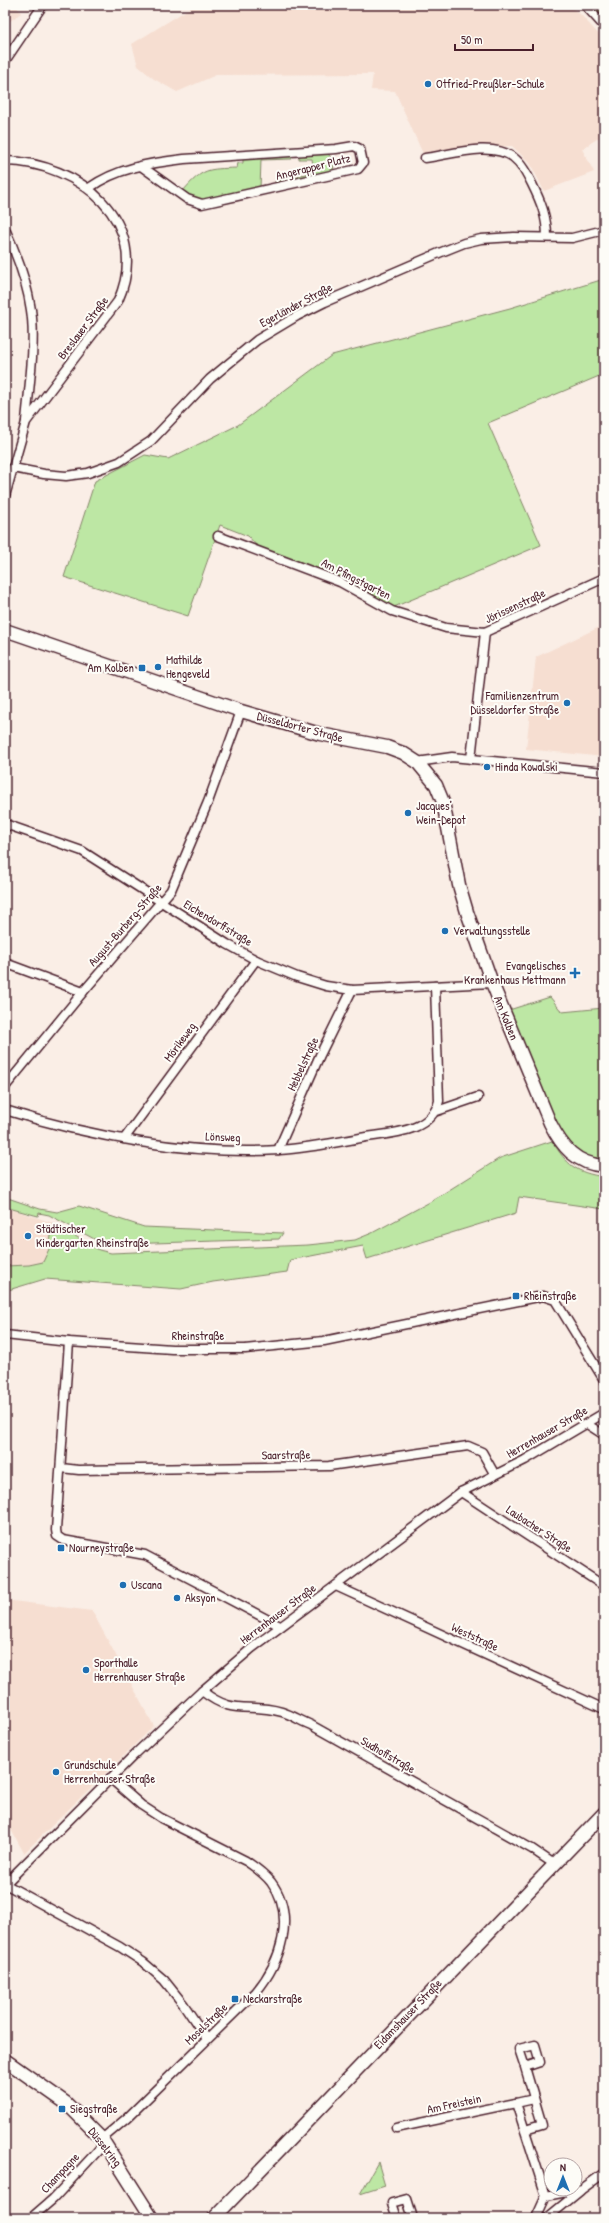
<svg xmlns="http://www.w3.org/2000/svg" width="609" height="2223" font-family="'Patrick Hand',sans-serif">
<rect width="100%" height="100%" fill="#faeee6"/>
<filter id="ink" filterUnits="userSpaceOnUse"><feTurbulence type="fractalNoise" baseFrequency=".025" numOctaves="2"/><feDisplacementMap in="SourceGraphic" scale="8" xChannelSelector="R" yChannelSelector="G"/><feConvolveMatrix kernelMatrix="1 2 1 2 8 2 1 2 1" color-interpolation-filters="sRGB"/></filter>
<g filter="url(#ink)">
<g fill="#f6ded1">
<path d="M5,5H19L17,7L21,13L5,25Z"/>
<path d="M195,5H567L580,14L604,40V134L582,149L594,172L544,191L530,163L512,146L481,147L423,154L395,91L371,90L373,74L216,75L177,92L154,79L138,66L132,44Z"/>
<path d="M604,625V757L526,749L536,657Z"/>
<path d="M5,1207L53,1223L49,1249L43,1262L29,1265L5,1266Z"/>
<path d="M5,1600L92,1611L154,1726L24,1853L5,1819Z"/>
</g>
<g fill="#bde7a4" stroke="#848368">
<path d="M588,5H604V23Z"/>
<path d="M299,154H328L334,161L333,172L276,185L275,181L314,172L312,159H299Z"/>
<path d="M291,155L292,159L261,160L260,189L201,200L194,199L183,191C203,168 207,169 237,168L238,163H243V159H255L254,156Z"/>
<path d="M604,279V374L488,423L541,545L394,607L373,598L345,580L257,546L248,536L220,525L188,616L64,577L95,481L145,455L168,459L238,425L332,355L510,308Z"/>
<path d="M550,997L562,1012L604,1008V1161C582,1159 572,1148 559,1131L509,1010Z"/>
<path d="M552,1141C568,1166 575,1172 604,1177V1209L519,1197L516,1213L367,1259L363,1246L290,1260L287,1272L213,1282L181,1289L45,1279L5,1291V1266L29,1265L43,1262L49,1249L53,1223L99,1250L111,1253L308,1245L355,1240L372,1233L430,1202L500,1158Z"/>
<path d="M5,1197L40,1209L57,1212L79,1206L144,1227L283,1233L279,1239L123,1244L100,1242L49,1215L39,1213L38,1216L5,1207Z"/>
<path d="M378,2162L385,2186L360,2194Z"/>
</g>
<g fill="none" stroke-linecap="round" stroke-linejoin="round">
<g stroke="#4a1f2b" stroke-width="11">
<g id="street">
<path d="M585,5L604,26"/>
<path d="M5,61L43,5"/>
<path d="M425,158C450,155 490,141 513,157C522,164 527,174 532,184C541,202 547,217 547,237"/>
<path d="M5,161C79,162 153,222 118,301L26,422L5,496"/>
<path d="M89,188C117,168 150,163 184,159L336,149L354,146L360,149L363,163L358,169L202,204L187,199L141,166"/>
<path d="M5,229C17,255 27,281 31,310C36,341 29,388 26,421"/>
<path d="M13,468L44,474L66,476L88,473L119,462L151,441L210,379L257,340L297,316L325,302L439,253L464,243L481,239L514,237L572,238L604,230"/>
<path d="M218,536L340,582L392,611L446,628L485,632"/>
<path d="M485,632L604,578"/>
<path d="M471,759L485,632"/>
<path d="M417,762L452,757L604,772"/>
<path d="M5,824L82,851L227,944L256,960L297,977L326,986L352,990L492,983"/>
<path d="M5,963L83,992"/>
<path d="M5,1087L83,992L171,890L208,802L241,711"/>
<path d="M5,1110C87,1136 193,1156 279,1150C309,1148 338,1142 366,1137C393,1133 431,1132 439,1101L435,986"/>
<path d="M437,1111L478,1097"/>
<path d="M124,1139L256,960"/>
<path d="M278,1150L320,1055L352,990"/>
<path d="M5,1335L69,1342L172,1349H245L324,1341L543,1296L555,1300L604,1380"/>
<path d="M69,1342L56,1530L57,1536L63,1540L145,1555L280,1626"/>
<path d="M587,1424L604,1435"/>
<path d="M61,1468L79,1470L329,1466L468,1446L482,1452L495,1475"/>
<path d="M461,1492L604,1586"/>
<path d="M336,1586L604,1709"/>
<path d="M202,1691C235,1717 247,1702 282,1712C292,1715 301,1721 311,1725L532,1849L554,1864"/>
<path d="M5,1884L134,1755L202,1691L252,1648L461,1492L525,1460L604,1413"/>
<path d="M5,1884L120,1947L143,1962L164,1980L184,2005L207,2039"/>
<path d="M534,2099L516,2103L546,2196"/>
<path d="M396,2128L516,2103"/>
<path d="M525,2130L542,2125L525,2067L540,2062L535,2045L519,2049L525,2067"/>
<path d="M102,2139L127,2118L256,1992C280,1963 297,1917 271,1882C264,1873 255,1867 246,1861L161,1818L141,1805L110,1778"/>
<path d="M31,2218L53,2199L105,2143"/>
<path d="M397,2218L392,2203L407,2199L413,2218"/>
<path d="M536,2218L546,2196L582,2189L604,2173"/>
<path d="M547,2218L580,2191"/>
</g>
</g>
<g stroke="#4a1f2b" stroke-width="15">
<g id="secondary">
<path d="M5,630L241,711L320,734L387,747L403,753L417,762L436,785L443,802L459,885L467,912L492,983L550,1123C562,1147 576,1164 604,1166"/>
<path d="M5,2060L66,2103L102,2139L152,2218"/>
<path d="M214,2218L604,1813"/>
</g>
</g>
<use href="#street" stroke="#fdfcf7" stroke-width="8"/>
<use href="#secondary" stroke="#fdfcf7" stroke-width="12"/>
</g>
</g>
<g fill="#1f6fb2" stroke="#fdfcf7" stroke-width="1.5">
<circle cx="428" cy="84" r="4"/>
<circle cx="158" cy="667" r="4"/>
<rect x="138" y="664" width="8" height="8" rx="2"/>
<circle cx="567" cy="703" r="4"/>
<circle cx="487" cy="767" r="4"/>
<circle cx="408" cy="813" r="4"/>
<circle cx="445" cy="931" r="4"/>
<path d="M573 967h4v4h4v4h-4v4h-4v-4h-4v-4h4z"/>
<circle cx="28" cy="1236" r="4"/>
<rect x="512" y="1292" width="8" height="8" rx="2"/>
<rect x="57" y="1544" width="8" height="8" rx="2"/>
<circle cx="123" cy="1585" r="4"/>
<circle cx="177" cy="1598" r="4"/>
<circle cx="86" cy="1670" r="4"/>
<circle cx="56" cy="1772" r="4"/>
<rect x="231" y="1995" width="8" height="8" rx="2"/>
<rect x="58" y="2105" width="8" height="8" rx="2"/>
</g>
<g text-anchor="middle" stroke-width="4" stroke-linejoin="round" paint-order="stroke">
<g font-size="12" fill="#4a1f2b" stroke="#fdfcf7" text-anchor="start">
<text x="436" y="88">Otfried-Preußler-Schule</text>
<text x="166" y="664">Mathilde<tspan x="166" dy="14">Hengeveld</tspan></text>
<text x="134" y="672" text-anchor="end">Am Kolben</text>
<text x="559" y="700" text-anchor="end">Familienzentrum<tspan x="559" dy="14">Düsseldorfer Straße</tspan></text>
<text x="495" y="771">Hinda Kowalski</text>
<text x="416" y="810">Jacques’<tspan x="416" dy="14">Wein-Depot</tspan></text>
<text x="453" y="935">Verwaltungsstelle</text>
<text x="566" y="970" text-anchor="end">Evangelisches<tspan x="566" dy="14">Krankenhaus Mettmann</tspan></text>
<text x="36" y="1233">Städtischer<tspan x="36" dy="14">Kindergarten Rheinstraße</tspan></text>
<text x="524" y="1300">Rheinstraße</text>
<text x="69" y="1552">Nourneystraße</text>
<text x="131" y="1589">Uscana</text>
<text x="185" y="1602">Aksyon</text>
<text x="94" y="1667">Sporthalle<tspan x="94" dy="14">Herrenhauser Straße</tspan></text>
<text x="64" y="1769">Grundschule<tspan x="64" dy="14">Herrenhauser Straße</tspan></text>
<text x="243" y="2003">Neckarstraße</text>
<text x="70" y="2113">Siegstraße</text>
</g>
<g font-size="12" fill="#4a1f2b" stroke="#fdfcf7">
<text transform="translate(313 167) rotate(-14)" y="4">Angerapper Platz</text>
<text transform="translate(296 305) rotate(-28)" y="4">Egerländer Straße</text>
<text transform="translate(83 328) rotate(-53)" y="4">Breslauer Straße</text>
<text transform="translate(356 579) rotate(27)" y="4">Am Pfingstgarten</text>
<text transform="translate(515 606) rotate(-25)" y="4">Jörissenstraße</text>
<text transform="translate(300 727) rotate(15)" y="4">Düsseldorfer Straße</text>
<text transform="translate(218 923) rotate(31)" y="4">Eichendorffstraße</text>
<text transform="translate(125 925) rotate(-49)" y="4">August-Burberg-Straße</text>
<text transform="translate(506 1018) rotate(68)" y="4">Am Kolben</text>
<text transform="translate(180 1042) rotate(-54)" y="4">Mörikeweg</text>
<text transform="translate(303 1064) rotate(-65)" y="4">Hebbelstraße</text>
<text transform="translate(223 1137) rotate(2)" y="4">Lönsweg</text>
<text x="198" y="1340">Rheinstraße</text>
<text transform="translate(547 1432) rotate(-30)" y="4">Herrenhauser Straße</text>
<text transform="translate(286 1455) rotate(-1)" y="4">Saarstraße</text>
<text transform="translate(539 1529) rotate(33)" y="4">Laubacher Straße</text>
<text transform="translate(278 1614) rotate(-37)" y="4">Herrenhauser Straße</text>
<text transform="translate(475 1637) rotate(25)" y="4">Weststraße</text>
<text transform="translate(388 1755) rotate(30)" y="4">Sudhoffstraße</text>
<text transform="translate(408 2014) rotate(-46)" y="4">Eidamshauser Straße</text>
<text transform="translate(206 2024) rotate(-44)" y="4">Moselstraße</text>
<text transform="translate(454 2104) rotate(-12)" y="4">Am Freistein</text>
<text transform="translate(105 2147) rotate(52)" y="4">Düsselring</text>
<text transform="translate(60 2173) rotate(-47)" y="4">Champagne</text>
</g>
</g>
<rect width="609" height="2223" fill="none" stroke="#fdfcf7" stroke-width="20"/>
<rect x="10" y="10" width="589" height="2203" fill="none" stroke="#4a1f2b" stroke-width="1.5" filter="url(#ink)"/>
<g transform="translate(563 2177)"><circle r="19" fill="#fdfcf7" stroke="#b5a4a5"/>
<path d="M0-3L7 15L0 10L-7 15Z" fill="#1f6fb2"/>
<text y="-6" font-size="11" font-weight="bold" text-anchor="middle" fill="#4a1f2b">N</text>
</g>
<path d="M455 44v6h78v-6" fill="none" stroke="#4a1f2b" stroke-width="2"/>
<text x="461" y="44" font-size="12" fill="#4a1f2b" stroke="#fdfcf7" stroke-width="3" paint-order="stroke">50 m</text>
</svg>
